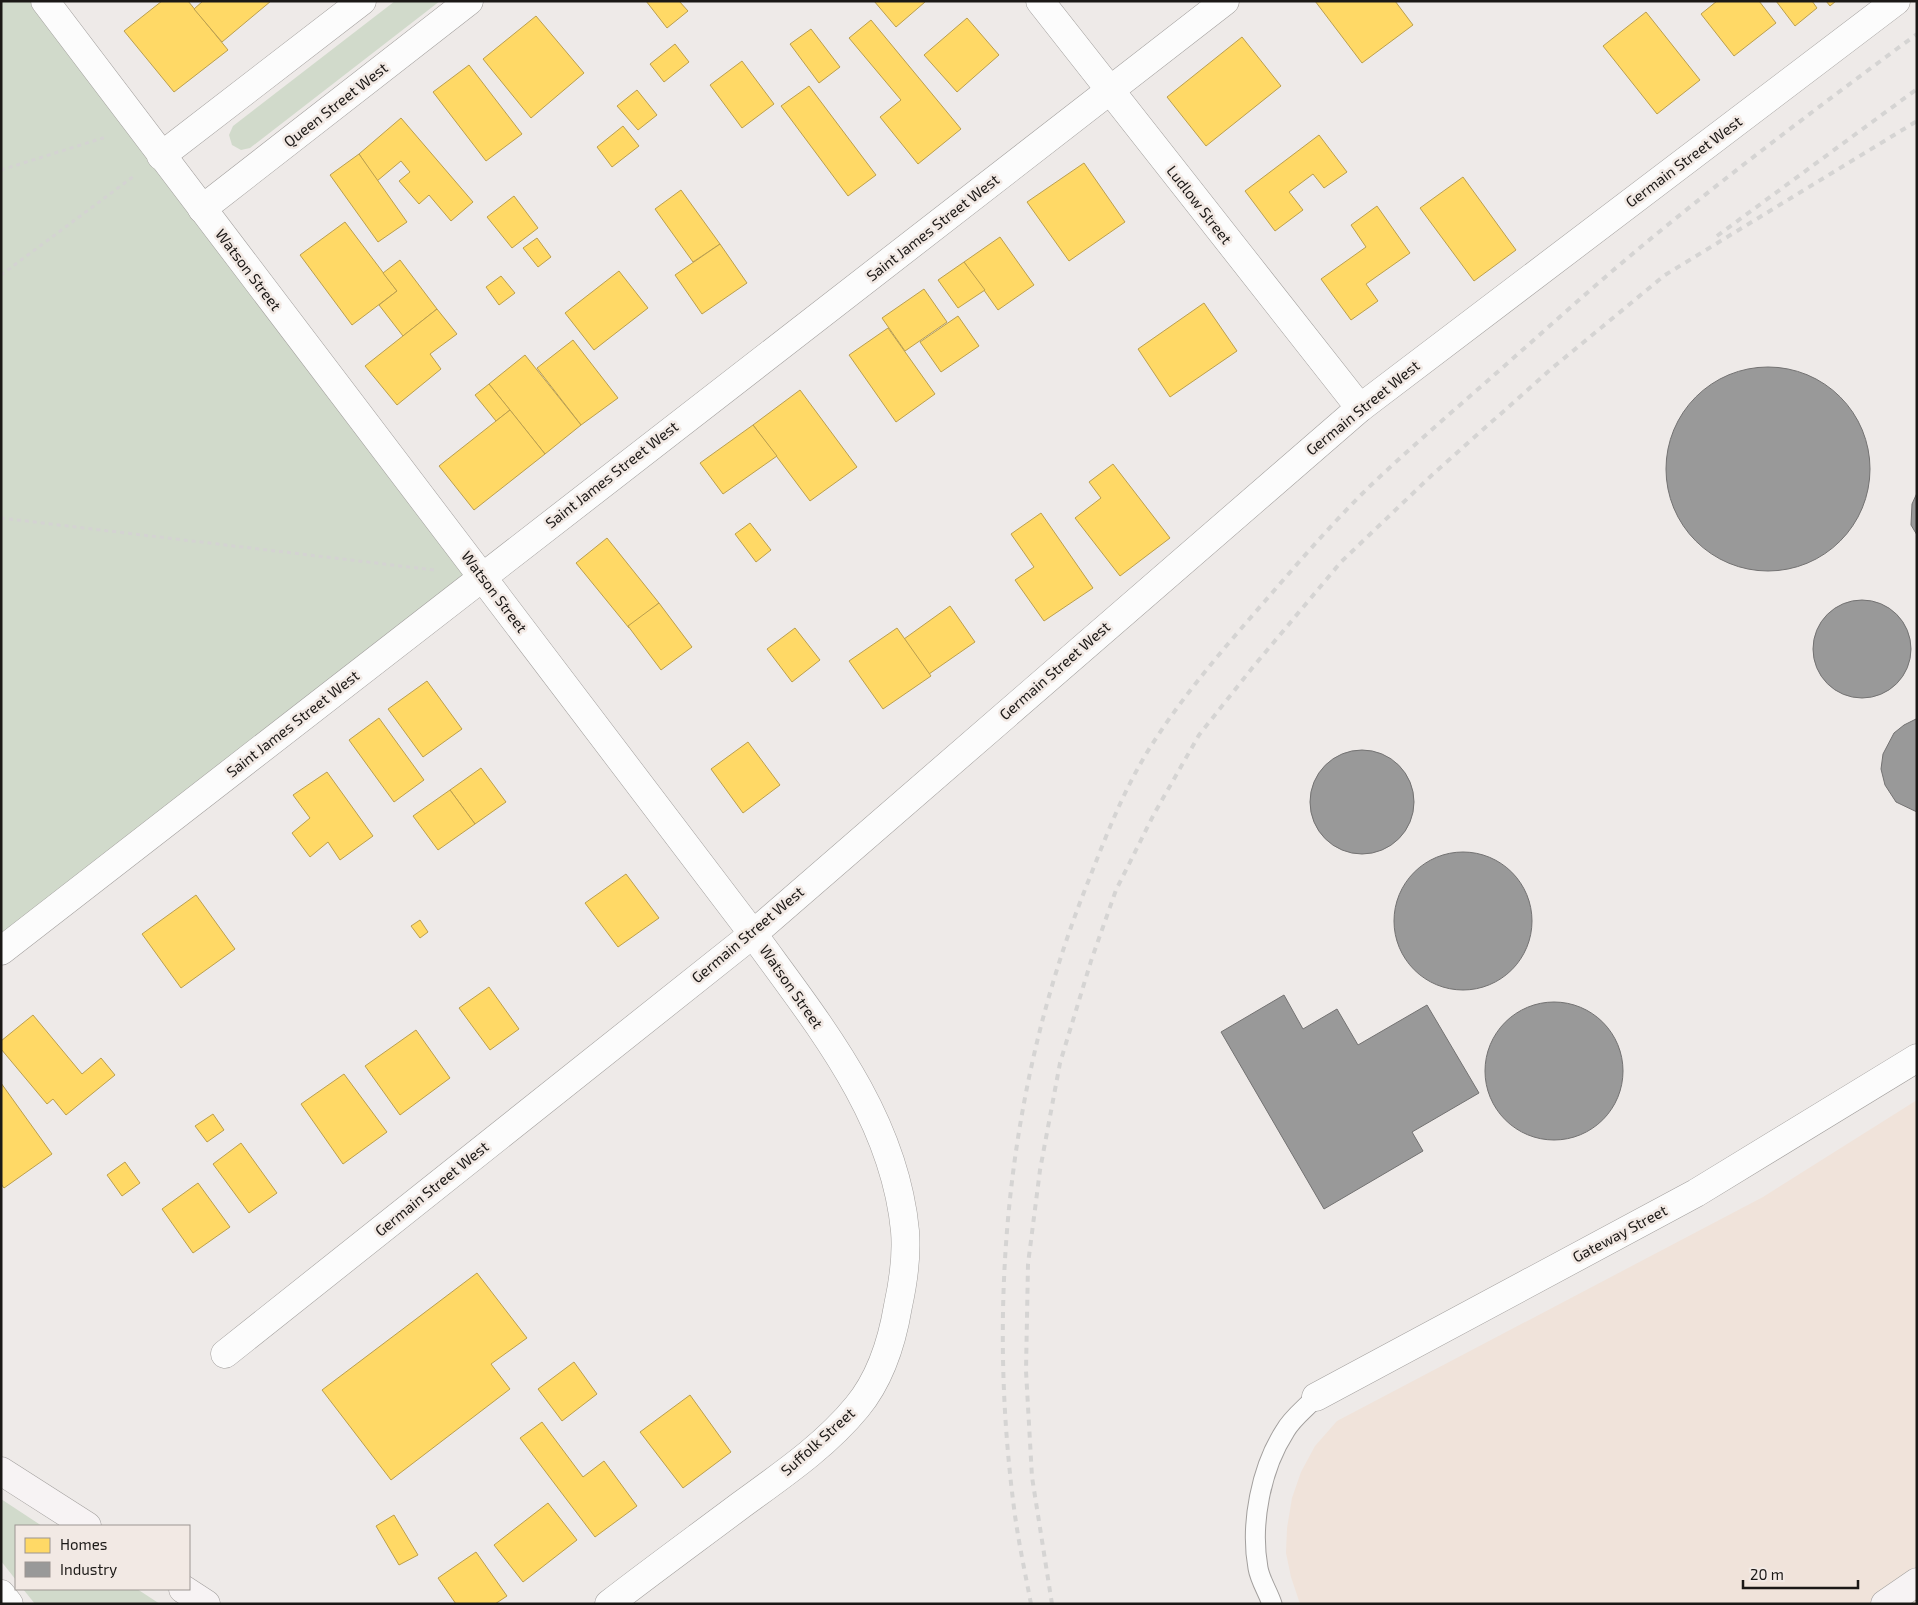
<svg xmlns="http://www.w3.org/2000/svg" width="1918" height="1605" font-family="'Exo 2',sans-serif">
<rect width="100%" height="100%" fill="#eeeae8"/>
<path fill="#f0e3da" d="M1917,1100V1604H1300L1291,1577L1286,1553L1287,1528L1292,1498L1301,1472L1315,1446L1337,1421L1763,1197Z"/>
<g fill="#d1dacb">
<path d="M1,1H45L482,576L1,951Z"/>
<path d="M395,1H440L250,148L241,150L232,145L229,135L233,126Z"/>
<path d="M1,1499L42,1526H16V1580L1,1561Z"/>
<path d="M23,1589H137L160,1604H35Z"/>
</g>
<g fill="#ffd966" stroke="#bb9f4e">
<path d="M162,1H188L228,50L174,92L124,31Z"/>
<path d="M203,1H271L222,42L194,9Z"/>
<path d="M646,1H679L688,11L667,28Z"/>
<path d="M874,1H925V2L896,27Z"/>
<path d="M1315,1H1395L1413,25L1362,63Z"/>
<path d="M1717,1H1759L1776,23L1734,56L1701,14Z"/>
<path d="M1776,1H1812L1817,8L1795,26Z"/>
<path d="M1826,1H1836L1830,6Z"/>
<path d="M1646,12L1700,80L1657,114L1603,46Z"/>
<path d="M536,16L584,73L531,118L483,59Z"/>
<path d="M967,18L999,55L957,92L924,55Z"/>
<path d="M871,20L961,129L918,164L880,117L901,100L849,38Z"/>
<path d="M811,29L840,67L819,83L790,44Z"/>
<path d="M1242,37L1281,86L1206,146L1167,97Z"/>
<path d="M675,44L689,62L664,82L650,64Z"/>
<path d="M742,61L774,104L742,128L710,85Z"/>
<path d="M469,65L522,134L486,161L433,92Z"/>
<path d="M809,86L876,175L848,196L781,106Z"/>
<path d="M637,90L657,115L638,130L617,106Z"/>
<path d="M401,118L473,202L451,221L429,195L419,204L399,181L410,172L401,161L377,181L359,154Z"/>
<path d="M623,126L639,146L612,167L597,147Z"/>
<path d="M1319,135L1347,172L1324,188L1313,174L1289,192L1303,210L1275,231L1245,191Z"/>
<path d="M359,154L407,222L378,242L330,175Z"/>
<path d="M1084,163L1125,222L1069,261L1027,202Z"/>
<path d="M1463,177L1516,250L1474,281L1420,208Z"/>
<path d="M681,190L720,244L693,262L655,209Z"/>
<path d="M514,196L538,228L512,248L487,217Z"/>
<path d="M1377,206L1410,253L1366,284L1378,301L1351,320L1321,279L1366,247L1351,225Z"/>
<path d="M345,222L397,291L352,325L300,255Z"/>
<path d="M1000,237L1034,285L998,310L964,262Z"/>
<path d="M537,238L551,257L538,267L523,248Z"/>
<path d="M720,244L747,283L702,314L675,275Z"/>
<path d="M400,260L437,309L403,336L379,305L397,291L383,273Z"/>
<path d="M964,262L985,290L958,308L938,280Z"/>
<path d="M619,271L648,308L594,350L565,313Z"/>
<path d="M501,276L515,293L499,305L486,287Z"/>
<path d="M924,289L947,322L905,351L882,318Z"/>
<path d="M1204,303L1237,351L1170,397L1138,349Z"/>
<path d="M437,309L457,334L430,354L441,369L397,405L365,366Z"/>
<path d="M958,316L979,346L941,372L920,342Z"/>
<path d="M888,328L935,394L896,422L849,355Z"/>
<path d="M573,340L618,398L581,425L537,368Z"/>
<path d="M525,355L581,425L545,454L489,384Z"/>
<path d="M489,384L510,410L496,421L475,395Z"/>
<path d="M800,390L857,467L810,501L753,425Z"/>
<path d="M510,410L545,454L474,510L439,466Z"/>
<path d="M753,425L777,456L723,494L700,463Z"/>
<path d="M1113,464L1170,538L1120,576L1075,518L1101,498L1089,482Z"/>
<path d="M1041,513L1093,588L1044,621L1015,580L1034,567L1011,534Z"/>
<path d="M750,523L771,550L756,562L735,534Z"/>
<path d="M607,538L659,603L629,628L576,563Z"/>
<path d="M659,603L692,647L661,670L628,626Z"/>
<path d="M950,606L975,642L929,674L904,639Z"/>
<path d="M795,628L820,660L792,682L767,649Z"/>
<path d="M897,628L931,676L883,709L849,661Z"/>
<path d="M427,681L462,729L423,757L388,709Z"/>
<path d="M379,718L424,780L394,802L349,740Z"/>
<path d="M748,742L780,785L743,813L711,769Z"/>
<path d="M481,768L506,802L475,824L450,790Z"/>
<path d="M327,772L373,836L340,860L328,842L310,857L292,833L310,818L293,795Z"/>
<path d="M450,790L475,824L438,850L413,816Z"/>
<path d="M626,874L659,918L618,947L585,903Z"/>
<path d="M196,895L235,949L181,988L142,934Z"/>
<path d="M420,920L428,932L420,938L411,926Z"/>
<path d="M489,987L519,1029L490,1050L459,1008Z"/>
<path d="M33,1015L82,1074L101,1058L115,1075L66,1115L53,1099L47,1104L1,1049V1041Z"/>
<path d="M416,1030L450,1078L400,1115L365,1066Z"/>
<path d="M344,1074L387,1132L343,1164L301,1104Z"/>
<path d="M1,1083L52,1154L4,1188L1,1184Z"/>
<path d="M213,1114L224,1130L207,1142L195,1126Z"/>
<path d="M241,1143L277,1193L249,1213L213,1164Z"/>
<path d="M125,1162L140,1183L122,1196L107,1175Z"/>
<path d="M198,1183L230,1227L193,1253L162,1209Z"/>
<path d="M477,1273L527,1338L491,1364L510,1389L391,1480L322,1390Z"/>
<path d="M574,1362L597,1394L562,1421L538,1389Z"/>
<path d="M690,1395L731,1452L683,1488L640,1432Z"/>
<path d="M542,1422L583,1477L604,1461L637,1506L595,1537L520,1438Z"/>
<path d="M548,1503L577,1540L523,1582L494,1545Z"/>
<path d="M394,1515L418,1555L399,1565L376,1526Z"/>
<path d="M476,1552L507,1596L495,1604H456L438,1578Z"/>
</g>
<g fill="#999" stroke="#737272">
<circle cx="1768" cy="469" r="102"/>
<path d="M1917,493V535L1911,525L1912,504Z"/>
<circle cx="1862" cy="649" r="49"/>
<path d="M1916,719H1917V812L1896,802L1885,785L1881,769L1883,754L1894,733L1904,725Z"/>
<circle cx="1362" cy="802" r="52"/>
<circle cx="1463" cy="921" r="69"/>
<path d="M1284,995L1303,1029L1337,1009L1358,1045L1427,1005L1479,1093L1412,1132L1423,1151L1324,1209L1221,1032Z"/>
<circle cx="1554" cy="1071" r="69"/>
</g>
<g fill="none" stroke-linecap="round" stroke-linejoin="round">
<g stroke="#a29f9d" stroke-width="21">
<path id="lane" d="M1272,1604C1268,1592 1260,1580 1258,1568C1250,1524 1261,1468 1285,1431C1292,1418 1306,1408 1316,1397"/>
</g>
<g stroke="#a29f9d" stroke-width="29">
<g id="street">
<path d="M45,1L753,934C818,1024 894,1115 905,1231C907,1255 903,1283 898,1306C892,1342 881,1378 857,1407C825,1446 782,1475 741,1505C697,1538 653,1570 609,1604"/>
<path d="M1040,1L1360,408"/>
<path d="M161,156L362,1"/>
<path d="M202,209L469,1"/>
<path d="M1,951L1225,1"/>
<path d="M225,1354L753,934L1360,408L1896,1"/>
<path d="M1316,1397L1696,1193L1917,1058"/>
<path d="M1,1594L9,1604"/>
</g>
</g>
<g stroke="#a29f9d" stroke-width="29">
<g id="secondary">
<path d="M1,1471L87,1526"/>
<path d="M183,1589L206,1604"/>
<path d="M1885,1604L1917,1582"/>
</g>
</g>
<g stroke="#d4d3d2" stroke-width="3" stroke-dasharray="4 4" stroke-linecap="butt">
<path d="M1,170L106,137"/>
<path d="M1,275L134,176"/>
<path d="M1,518L434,570"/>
</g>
<use href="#lane" stroke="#fcfcfc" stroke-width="19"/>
<use href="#street" stroke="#fcfcfc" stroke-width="28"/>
<use href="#secondary" stroke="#f7f3f4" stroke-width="28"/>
<g stroke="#d5d4d3" stroke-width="4" stroke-dasharray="6 6" stroke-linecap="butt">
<path d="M1717,236L1917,89"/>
<path d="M1031,1604C1025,1572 1018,1540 1014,1508C987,1299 1008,1084 1086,887C1105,839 1123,790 1151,746C1184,694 1225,647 1265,601C1299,562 1333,522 1370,486C1410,448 1452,412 1493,376C1551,325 1609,272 1670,223C1750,158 1833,96 1917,34"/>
<path d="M1052,1604L1032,1477L1026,1371L1028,1264L1040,1170L1060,1063L1091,961L1116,890L1154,814L1199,735L1253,667L1341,562L1432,475L1551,369L1665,275L1917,121"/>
</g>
</g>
<g text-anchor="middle" stroke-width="5" stroke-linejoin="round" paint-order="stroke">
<g font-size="15" fill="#1b1816" stroke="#f2e9e4">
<text transform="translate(336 105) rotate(-38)" y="5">Queen Street West</text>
<text transform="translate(1684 162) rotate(-37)" y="5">Germain Street West</text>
<text transform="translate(1199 205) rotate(52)" y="5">Ludlow Street</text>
<text transform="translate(933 228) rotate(-38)" y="5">Saint James Street West</text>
<text transform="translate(248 270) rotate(53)" y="5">Watson Street</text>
<text transform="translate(1363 408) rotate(-39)" y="5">Germain Street West</text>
<text transform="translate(612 475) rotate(-38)" y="5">Saint James Street West</text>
<text transform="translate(494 592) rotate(53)" y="5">Watson Street</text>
<text transform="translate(1055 671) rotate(-41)" y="5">Germain Street West</text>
<text transform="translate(293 724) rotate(-38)" y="5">Saint James Street West</text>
<text transform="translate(748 935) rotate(-40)" y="5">Germain Street West</text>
<text transform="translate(791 987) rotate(55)" y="5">Watson Street</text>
<text transform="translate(432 1189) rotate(-39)" y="5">Germain Street West</text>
<text transform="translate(1620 1234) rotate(-28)" y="5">Gateway Street</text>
<text transform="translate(818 1442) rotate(-42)" y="5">Suffolk Street</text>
</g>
</g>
<rect width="1918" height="1605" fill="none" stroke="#1b1816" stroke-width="5"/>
<rect x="15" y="1525" width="175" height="65" fill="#f2e9e4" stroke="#9c9592"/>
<rect x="25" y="1538" width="25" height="15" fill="#ffd966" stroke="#9c9592"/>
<text x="60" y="1550" font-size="15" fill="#1b1816">Homes</text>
<rect x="25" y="1562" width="25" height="15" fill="#999999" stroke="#9c9592"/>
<text x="60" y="1575" font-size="15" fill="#1b1816">Industry</text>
<path d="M1743 1580v8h115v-8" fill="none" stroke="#1b1816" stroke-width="2.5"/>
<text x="1750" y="1580" font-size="15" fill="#1b1816" stroke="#f2e9e4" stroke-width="4" paint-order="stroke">20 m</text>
</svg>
